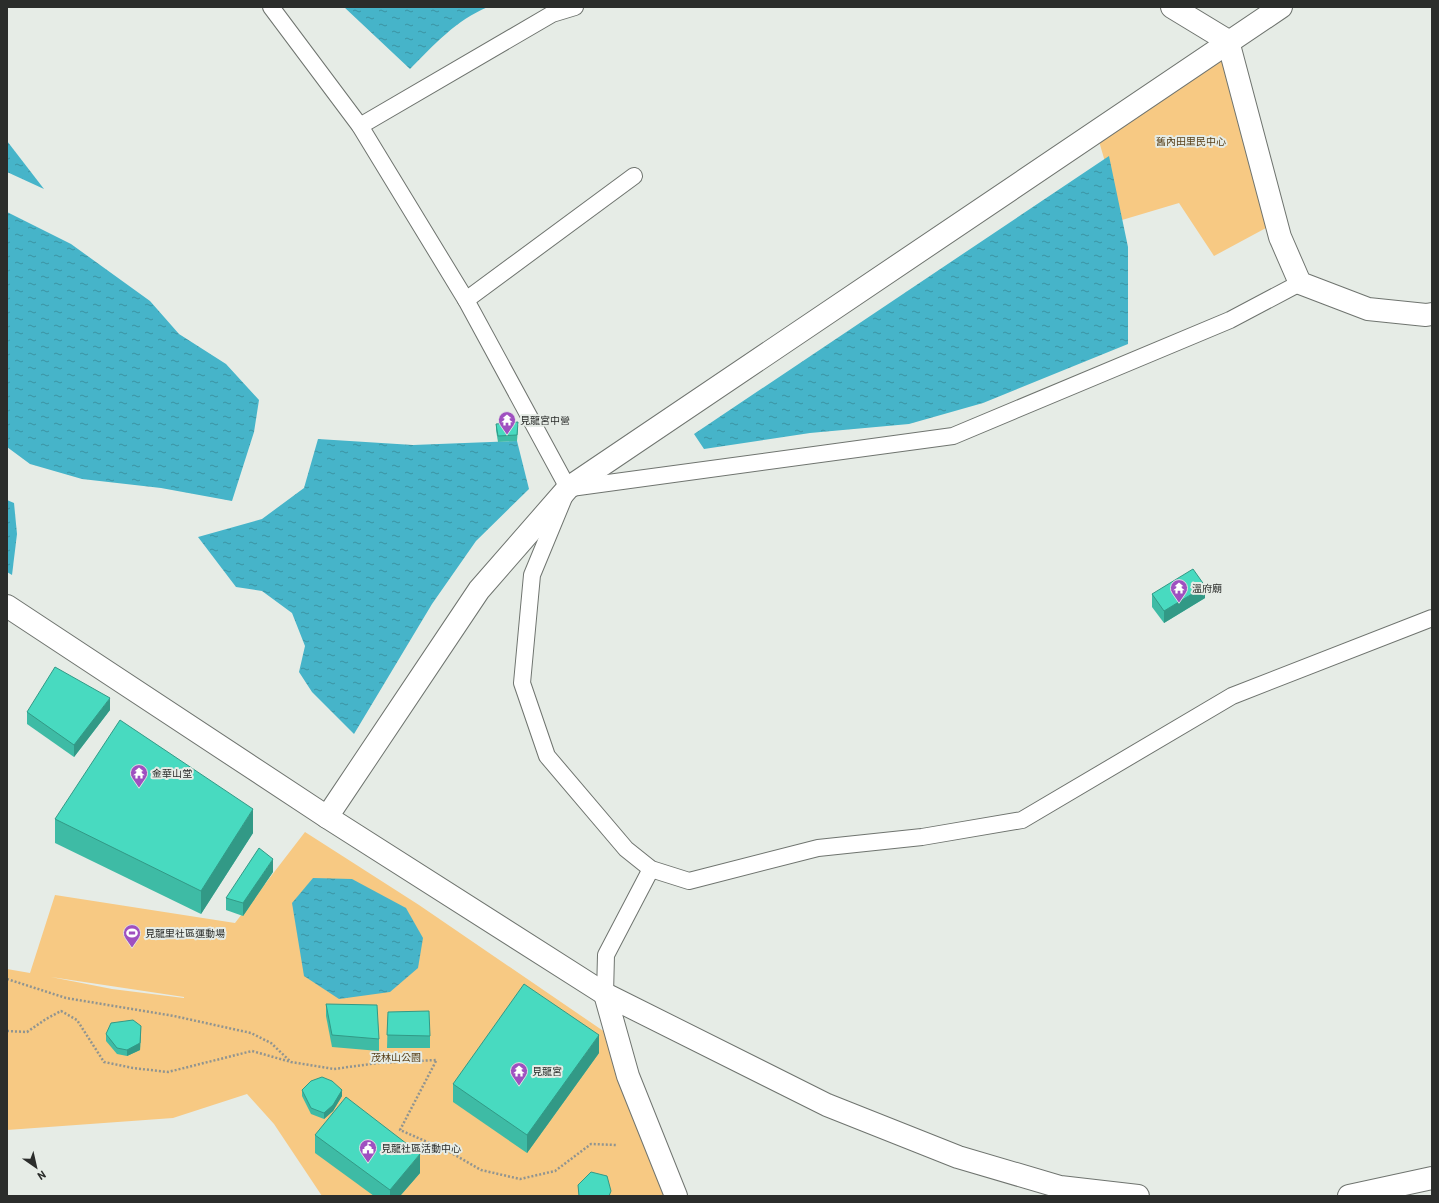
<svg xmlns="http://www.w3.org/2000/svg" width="1439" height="1203" font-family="Barlow,'Noto Sans TC',sans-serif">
<defs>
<pattern id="water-ripples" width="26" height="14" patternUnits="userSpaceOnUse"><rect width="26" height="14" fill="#46b4c9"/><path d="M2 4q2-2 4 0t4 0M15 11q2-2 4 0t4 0" fill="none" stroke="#3b93a3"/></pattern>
</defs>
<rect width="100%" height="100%" fill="#e6ece6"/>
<g fill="#f7c983" fill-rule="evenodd">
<path d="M1228,41L1277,222L1214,256L1179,203L1122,220L1096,131Z"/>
<path d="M305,832L419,905L618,1041L663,1188L664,1196H322L274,1124L247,1094L173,1118L7,1130V969L30,973L55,895L235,923ZM51,977L184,997V998L112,989Z"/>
</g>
<g fill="url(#water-ripples)">
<path d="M344,7H488C456,20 434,45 410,69Z"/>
<path d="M7,141L44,189L7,172Z"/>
<path d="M1109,156L1128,247V344L983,403L909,424L810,433L704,449L694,434Z"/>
<path d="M7,212L71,244L150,301L179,334L226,364L259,400L254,432L232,501L161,488L82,479L30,464L7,447Z"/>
<path d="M318,439L413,445L517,441L529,489L476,541L432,604L354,734L312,692L299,672L305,646L292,613L262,591L236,587L198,537L262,519L304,488Z"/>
<path d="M7,500L14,503L17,534L12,575L7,572Z"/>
<path d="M313,878L352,879L406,908L423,938L418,968L390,992L339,999L304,976L292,903Z"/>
</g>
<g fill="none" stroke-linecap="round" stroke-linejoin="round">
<g stroke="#6f746f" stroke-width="18">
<g id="service">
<path d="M271,7L360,126L466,300L568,488L532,575L522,683L547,756L626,849L651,869L689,881L818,848L922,837L1022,820L1232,696L1432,618"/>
<path d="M360,126L552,14L575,7"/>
<path d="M466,300L634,176"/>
<path d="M571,488L953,436L1230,320L1300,283"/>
<path d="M605,994L606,955L651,869"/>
</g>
</g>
<g stroke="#6f746f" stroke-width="24">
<g id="minor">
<path d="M7,606L327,817L605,994L827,1105L958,1157L1060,1187L1138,1196"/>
<path d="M327,817L479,590L568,488L1281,7"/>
<path d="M605,994L628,1076L676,1196"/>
<path d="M1349,1196L1432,1178"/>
</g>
</g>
<g stroke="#6f746f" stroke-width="24">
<path id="tertiary" d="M1172,7L1228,41L1280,237L1300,283L1368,309L1426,315L1432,314"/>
</g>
<g stroke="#909490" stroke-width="2.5" stroke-dasharray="2 2" stroke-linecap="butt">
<path d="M7,979L66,998L174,1016L251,1033L271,1043L291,1062"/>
<path d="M7,1031L27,1032L46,1019L61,1011L77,1020L104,1062L133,1068L168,1072L252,1051L291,1062L334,1069L378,1063L437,1060"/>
<path d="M436,1061L400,1130L448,1151L481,1170L520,1179L555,1171L591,1144L616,1145"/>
</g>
<use href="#service" stroke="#fff" stroke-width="16"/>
<use href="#minor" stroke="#fff" stroke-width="22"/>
<use href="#tertiary" stroke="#fff" stroke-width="22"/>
</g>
<g fill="#3ebba5">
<path d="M496,424L518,428L517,441L498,442L496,430Z"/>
<path d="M1152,594L1205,598L1164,623L1152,607Z"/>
<path d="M110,710L74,757L27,724V712Z"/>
<path d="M55,819L253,833L201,914L55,843Z"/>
<path d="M273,872L243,916L226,910V898Z"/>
<path d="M326,1004L379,1039V1051L332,1047L326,1016Z"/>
<path d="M388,1012L430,1036V1048H387Z"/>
<path d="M141,1032L140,1050L127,1056L117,1054L106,1041V1034Z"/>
<path d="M599,1053L527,1153L453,1102V1084Z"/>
<path d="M302,1090L342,1096L333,1111L324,1119L311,1114L302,1096Z"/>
<path d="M315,1135L420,1173L400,1196H374L315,1153Z"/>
</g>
<g fill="#329986">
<path d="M1205,586V598L1164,623V611Z"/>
<path d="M110,698V710L74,757V745Z"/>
<path d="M253,809V833L201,914V891Z"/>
<path d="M273,859V872L243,916V903Z"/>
<path d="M141,1026L140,1050L127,1056V1050Z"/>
<path d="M599,1035V1053L527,1153V1135Z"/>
<path d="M342,1090V1096L333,1111L324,1119V1113Z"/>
<path d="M420,1154V1173L400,1196H390V1190Z"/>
</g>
<g fill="#48dac0" stroke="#329986">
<path d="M518,422L517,435L498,436L496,424Z"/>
<path d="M1193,569L1205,586L1164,611L1152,594Z"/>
<path d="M55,667L110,698L74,745L27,712Z"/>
<path d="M120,720L253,809L201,891L55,819Z"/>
<path d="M259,848L273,859L243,903L226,898Z"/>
<path d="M524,984L599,1035L527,1135L453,1084Z"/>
<path d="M326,1004L377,1005L379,1039L332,1035Z"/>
<path d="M429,1011L430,1036L387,1035L388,1012Z"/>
<path d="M133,1020L141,1026L140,1043L127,1050L117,1048L106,1034L111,1023Z"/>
<path d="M322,1077L332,1081L342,1090L333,1105L324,1113L311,1108L302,1090L311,1081Z"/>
<path d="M346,1097L420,1154L390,1190L315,1135Z"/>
<path d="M591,1172L607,1176L611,1191L609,1196H579L578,1185Z"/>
</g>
<defs>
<g id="temple-pin" transform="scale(0.9)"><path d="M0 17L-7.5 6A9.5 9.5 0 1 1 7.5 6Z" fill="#9f50c0" stroke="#e6ece6"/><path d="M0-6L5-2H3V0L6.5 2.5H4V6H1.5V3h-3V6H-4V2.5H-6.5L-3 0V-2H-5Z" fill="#fff"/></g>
<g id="stadium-pin" transform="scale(0.9)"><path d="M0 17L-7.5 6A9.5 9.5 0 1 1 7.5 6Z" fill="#9f50c0" stroke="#e6ece6"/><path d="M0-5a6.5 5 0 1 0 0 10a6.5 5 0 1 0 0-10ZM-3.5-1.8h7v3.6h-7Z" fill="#fff"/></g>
<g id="civic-pin" transform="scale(0.9)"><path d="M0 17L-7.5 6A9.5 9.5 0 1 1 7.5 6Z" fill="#9f50c0" stroke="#e6ece6"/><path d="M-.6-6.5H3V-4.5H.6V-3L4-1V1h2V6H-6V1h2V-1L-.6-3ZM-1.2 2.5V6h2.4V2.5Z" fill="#fff"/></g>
</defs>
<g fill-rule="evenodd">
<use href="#temple-pin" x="507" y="420"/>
<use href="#temple-pin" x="1179" y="588"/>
<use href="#temple-pin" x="139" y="773"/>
<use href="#stadium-pin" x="132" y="933"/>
<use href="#temple-pin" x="519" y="1071"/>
<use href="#civic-pin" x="368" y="1148"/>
</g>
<g text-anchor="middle" stroke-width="4" stroke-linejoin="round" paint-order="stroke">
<g font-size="10" fill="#58401a" stroke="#e6ece6">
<text x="1191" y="145">舊內田里民中心</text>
<text x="396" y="1061">茂林山公園</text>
</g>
<g font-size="10" fill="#2b2d2b" stroke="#e6ece6" text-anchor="start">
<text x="520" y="424">見龍宮中營</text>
<text x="1192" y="592">溫府廟</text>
<text x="152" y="777">金華山堂</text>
<text x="145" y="937">見龍里社區運動場</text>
<text x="532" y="1075">見龍宮</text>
<text x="381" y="1152">見龍社區活動中心</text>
</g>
</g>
<rect width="1439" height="1203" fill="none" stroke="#2b2d2b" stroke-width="16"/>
<g transform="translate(36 1167) rotate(146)" stroke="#e6ece6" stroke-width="3" paint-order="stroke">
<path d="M0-3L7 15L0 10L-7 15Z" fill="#2b2d2b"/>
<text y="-6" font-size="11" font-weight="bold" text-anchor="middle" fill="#2b2d2b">N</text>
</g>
</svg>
